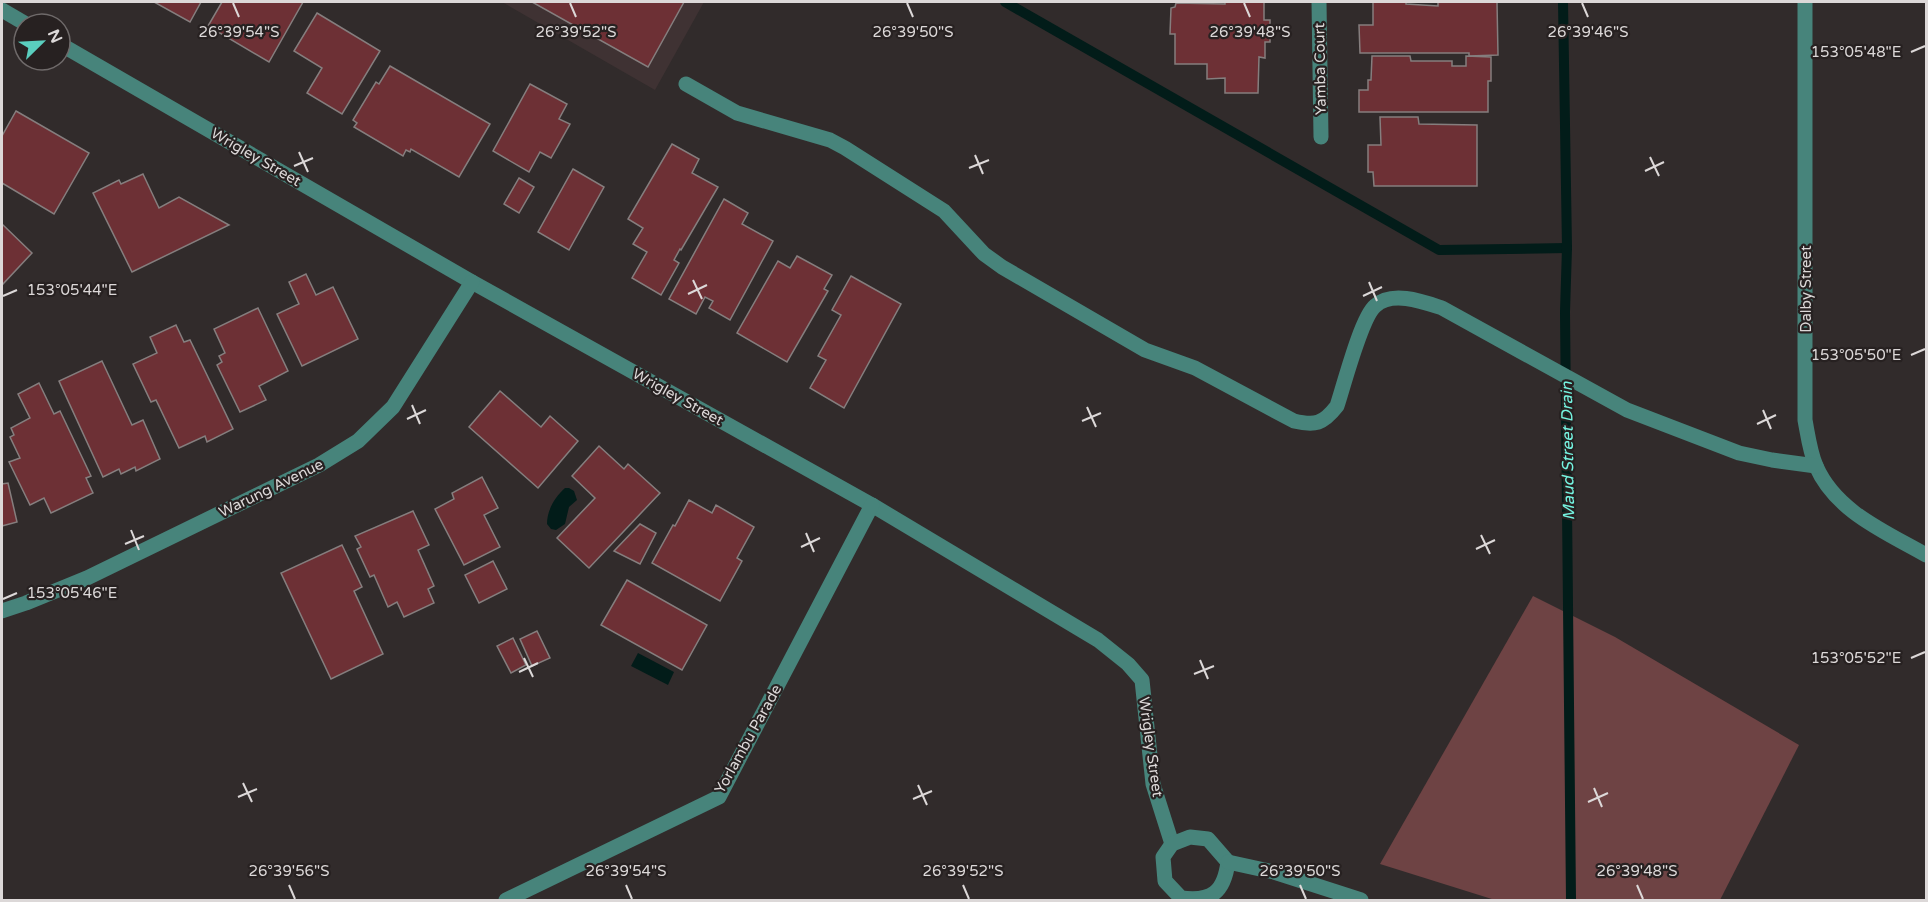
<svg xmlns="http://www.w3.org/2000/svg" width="1928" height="902" font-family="'Varela Round',sans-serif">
<rect width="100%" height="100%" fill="#312b2b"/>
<path fill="#3f3233" d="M502,2H704L655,90Z"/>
<path fill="#6e4344" d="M1533,596L1615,637L1799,745L1720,900H1495L1380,864Z"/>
<g fill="#021c19">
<path d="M565,488H569L574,491L577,500L569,507L565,524L556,530L551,529L547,524C547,510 555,497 565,488Z"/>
<path d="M638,653L674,672L668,685L631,666Z"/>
</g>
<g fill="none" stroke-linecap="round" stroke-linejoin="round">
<g stroke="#021c19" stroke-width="10">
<path d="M1005,2L1439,250L1567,248"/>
<path d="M1563,2L1567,248L1565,312L1571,900"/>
</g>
</g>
<g fill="#6d3035" stroke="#857e7e" stroke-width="1.5">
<path d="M154,2H201L190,22Z"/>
<path d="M222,2H303L269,62L208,26Z"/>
<path d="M532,2H684L648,67Z"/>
<path d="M1225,2H1264V20H1270V42H1265V58L1259,57L1258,93H1225V78L1207,79V64H1175V34H1170L1171,8L1175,7L1176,3L1225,4Z"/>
<path d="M1373,2H1406V4L1438,6V2H1497L1498,55L1469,56V53H1360L1359,25H1373Z"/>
<path d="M317,13L380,51L342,114L307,93L322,68L294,51Z"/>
<path d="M1372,56H1410L1411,61H1452V66H1466V56L1491,57V81H1488V112H1359V90H1368V80H1371Z"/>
<path d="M390,66L490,124L459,177L411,149L410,152L406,150L403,156L354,127L357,123L353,120L376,82L379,84Z"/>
<path d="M530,84L567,104L559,119L570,124L551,158L540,152L529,172L493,151Z"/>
<path d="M16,111L89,153L54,214L2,183V136Z"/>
<path d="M1380,117H1418L1419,124L1477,125V186H1374L1373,172H1368V145H1381Z"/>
<path d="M672,144L699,159L692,173L718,187L681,250L680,249L674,260L679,263L661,295L632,278L647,252L633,244L643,228L628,219Z"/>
<path d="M573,169L604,187L569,250L538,232Z"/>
<path d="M143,174L159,208L179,197L229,225L132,272L93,193L119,180L121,184Z"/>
<path d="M519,178L534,187L519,213L504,204Z"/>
<path d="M724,199L748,213L742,224L773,241L730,320L709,308L713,301L705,297L696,314L669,299Z"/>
<path d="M2,224L32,253L2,285Z"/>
<path d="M797,256L832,275L824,289L828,291L787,362L737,333L778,261L790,268Z"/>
<path d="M306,274L316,295L333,287L358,339L302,366L277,314L299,304L289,282Z"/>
<path d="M851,276L901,304L844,408L810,388L826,360L818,356L841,315L832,310Z"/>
<path d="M258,308L288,371L259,386L266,400L240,412L217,365L222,362L219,356L225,353L214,329Z"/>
<path d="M176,325L184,342L190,340L233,429L207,442L205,436L179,448L156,400L151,402L133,364L157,353L150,337Z"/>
<path d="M102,361L132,425L143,420L160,459L136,471L135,467L121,474L119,469L103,477L59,381Z"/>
<path d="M39,383L54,414L60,411L91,476L86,478L93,493L51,513L44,498L30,505L9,462L20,458L10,437L14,435L11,428L30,418L18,394Z"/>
<path d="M500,391L541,427L550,416L578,441L538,488L469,427Z"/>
<path d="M599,446L624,469L628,464L660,493L589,568L557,538L595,498L572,476Z"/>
<path d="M482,477L498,508L484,515L500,547L464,565L435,509L454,499L452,493Z"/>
<path d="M8,483L17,522L2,526V484Z"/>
<path d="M689,500L712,513L716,505L754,527L737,558L742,561L720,601L652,563L673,525L675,526Z"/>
<path d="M413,511L429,545L418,550L434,586L428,589L434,603L404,617L397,602L388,607L374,575L370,577L357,549L361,547L355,536Z"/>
<path d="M640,524L656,533L640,564L614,551Z"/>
<path d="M342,545L362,587L354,591L383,654L331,679L281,573Z"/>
<path d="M493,561L507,589L479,603L465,575Z"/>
<path d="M627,580L707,625L682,670L601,625Z"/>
<path d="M537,631L550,658L532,666L520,639Z"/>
<path d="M513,638L526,665L511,673L497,646Z"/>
</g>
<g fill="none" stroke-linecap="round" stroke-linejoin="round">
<g stroke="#47847b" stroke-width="15">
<path d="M1319,2L1321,137"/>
<path d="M1805,2V420C1808,436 1810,452 1816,466C1836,512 1886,532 1926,555"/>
<path d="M2,10L26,24"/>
<path d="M60,44L472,282L872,505L1098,640L1128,664L1142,680L1153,784L1172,844"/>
<path d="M686,84L737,113L830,140L845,148L944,211L984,254L1002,267L1145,350L1195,368L1294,421C1315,426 1323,424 1337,406C1344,385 1361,318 1375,306C1392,290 1424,302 1442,308L1627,410L1739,453L1772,460L1816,466"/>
<path d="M2,611L26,603L87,578L319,465L358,441L393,407L472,282"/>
<path d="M1190,837L1208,839L1228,862C1224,892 1212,902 1181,898L1165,881L1163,857L1172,844Z"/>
<path d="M1228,862L1274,872L1361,900"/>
<path d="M506,900L719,797L872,505"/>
</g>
</g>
<path fill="none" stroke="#dcd8d8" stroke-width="2" d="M233,3L239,17M570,3L576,17M907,3L913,17M1244,3L1250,17M1582,3L1588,17M1911,52L1925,46M299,152L308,172M975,155L983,174M1650,157L1659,176M294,166L313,158M969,168L989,160M1645,171L1664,162M693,280L702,299M1369,282L1377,301M688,294L707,285M3,296L17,290M1363,296L1382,287M1911,355L1925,349M412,405L420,424M1087,407L1096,427M1763,410L1771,429M407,419L426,410M1082,421L1101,413M1757,424L1776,415M131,530L139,550M806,533L814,552M1481,535L1490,554M125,544L144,536M801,547L820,538M1476,549L1495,540M3,599L17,593M524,658L533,677M1911,658L1925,652M1200,660L1208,679M519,672L538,663M1194,674L1214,666M243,783L252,802M918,785L927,805M1594,788L1602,807M238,797L257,789M913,799L932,791M1588,802L1608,793M289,885L295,899M626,885L632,899M963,885L969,899M1300,885L1306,899M1637,885L1643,899"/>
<g text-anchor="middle" stroke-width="4.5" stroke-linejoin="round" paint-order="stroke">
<g font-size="15" fill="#dcd8d8" stroke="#272121">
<text transform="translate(1320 69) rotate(-91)" y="5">Yamba Court</text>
<text transform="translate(256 157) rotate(30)" y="5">Wrigley Street</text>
<text transform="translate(1806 289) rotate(-90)" y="5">Dalby Street</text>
<text transform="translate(678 397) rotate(29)" y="5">Wrigley Street</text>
<text transform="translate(271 488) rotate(-26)" y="5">Warung Avenue</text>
<text transform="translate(748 739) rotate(-61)" y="5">Yorlambu Parade</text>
<text transform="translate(1151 747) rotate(82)" y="5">Wrigley Street</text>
</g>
<g font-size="16" font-style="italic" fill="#75f4e1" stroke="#272121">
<text transform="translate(1567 451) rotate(-91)" y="6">Maud Street Drain</text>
</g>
</g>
<g font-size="15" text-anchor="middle" fill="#dcd8d8" stroke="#272121" stroke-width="4.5" stroke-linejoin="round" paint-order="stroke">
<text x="239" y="37">26°39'54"S</text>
<text x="576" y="37">26°39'52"S</text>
<text x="913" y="37">26°39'50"S</text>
<text x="1250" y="37">26°39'48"S</text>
<text x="1588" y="37">26°39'46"S</text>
<text x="1856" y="57">153°05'48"E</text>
<text x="72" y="295">153°05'44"E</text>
<text x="1856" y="360">153°05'50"E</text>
<text x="72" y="598">153°05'46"E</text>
<text x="1856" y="663">153°05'52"E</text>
<text x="289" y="876">26°39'56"S</text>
<text x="626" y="876">26°39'54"S</text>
<text x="963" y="876">26°39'52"S</text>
<text x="1300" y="876">26°39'50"S</text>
<text x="1637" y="876">26°39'48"S</text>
</g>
<rect width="1928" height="902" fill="none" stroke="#dcd8d8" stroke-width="6"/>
<g transform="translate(42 42) rotate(66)"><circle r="28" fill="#272121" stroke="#6f6a6a" stroke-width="1.5"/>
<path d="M0-4.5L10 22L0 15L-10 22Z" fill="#5acebe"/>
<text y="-9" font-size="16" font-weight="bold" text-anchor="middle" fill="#dcd8d8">N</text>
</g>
</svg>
